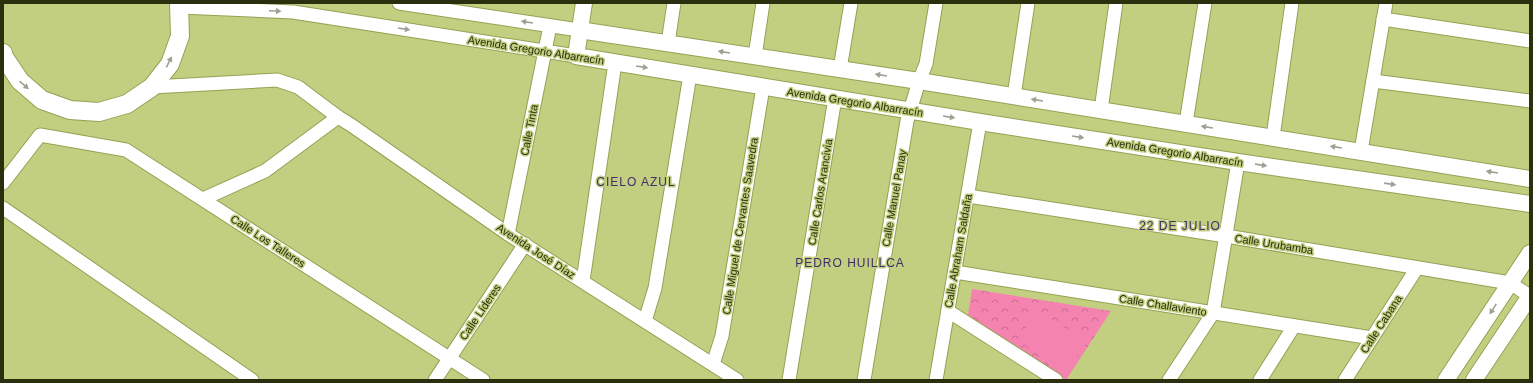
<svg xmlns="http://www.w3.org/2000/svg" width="1533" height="383" font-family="Arial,sans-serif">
<defs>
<pattern id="park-crowns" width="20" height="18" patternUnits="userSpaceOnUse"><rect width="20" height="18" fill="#f583b0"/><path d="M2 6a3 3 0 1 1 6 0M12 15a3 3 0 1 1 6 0" fill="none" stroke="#c76c8e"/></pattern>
</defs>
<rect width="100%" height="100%" fill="#c2cf80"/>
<path fill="url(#park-crowns)" d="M972,289L1111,311L1066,380L968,315Z"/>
<path fill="#f583b0" d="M1037,310L1087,342L1067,372L1018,340Z"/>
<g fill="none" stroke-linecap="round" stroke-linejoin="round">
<g stroke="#95a153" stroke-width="15">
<g id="minor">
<path d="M399,3L579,30"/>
<path d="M180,7L293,12L576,56"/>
<path d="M1383,19L1530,41"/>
<path d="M668,43L674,3"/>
<path d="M755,56L763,3"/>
<path d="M840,69L851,3"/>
<path d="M1373,81L1530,101"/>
<path d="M152,87L277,80L298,87L338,117L351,125L508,234L737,380"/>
<path d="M1014,96L1028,3"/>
<path d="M1101,110L1116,3"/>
<path d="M1186,123L1205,3"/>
<path d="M1273,137L1292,3"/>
<path d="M1361,151L1386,3"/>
<path d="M3,183L40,135L126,150L483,380"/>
<path d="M968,196L1226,236L1510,283L1530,296"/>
<path d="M203,199L265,171L338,117"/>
<path d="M3,208L252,380"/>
<path d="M508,234L550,26"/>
<path d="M955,272L1372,338"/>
<path d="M583,281L615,63"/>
<path d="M948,311L1056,380"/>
<path d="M645,321L655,288L690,75"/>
<path d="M713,364L722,336L763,87"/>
<path d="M435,380L525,244"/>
<path d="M789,380L835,98"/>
<path d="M864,380L907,121L919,81L926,64L936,3"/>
<path d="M936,380L980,122"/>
<path d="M1169,380L1213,313L1238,162"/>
<path d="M1260,380L1294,326"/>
<path d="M1345,380L1417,268"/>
</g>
</g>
<g stroke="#95a153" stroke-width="18">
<g id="tertiary">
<path d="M584,3L576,56L980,122L1238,162L1530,204"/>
<path d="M579,30L919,81L1530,179"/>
<path d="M1446,380L1530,253"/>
<path d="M1474,380L1530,296"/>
</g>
</g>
<g stroke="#95a153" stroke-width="20">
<path id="secondary" d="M3,53L4,57L20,81L42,100L70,110L99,112L127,104L152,87L170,64L180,36L179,3"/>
</g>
<use href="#minor" stroke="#fff" stroke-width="13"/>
<use href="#tertiary" stroke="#fff" stroke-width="16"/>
<use href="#secondary" stroke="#fff" stroke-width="18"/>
</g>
<defs><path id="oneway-solid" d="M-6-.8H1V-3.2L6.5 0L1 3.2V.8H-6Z"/></defs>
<g fill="#a0a193">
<use href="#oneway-solid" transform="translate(275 11) rotate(2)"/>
<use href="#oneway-solid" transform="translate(527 22) rotate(-171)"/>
<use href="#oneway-solid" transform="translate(404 29) rotate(9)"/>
<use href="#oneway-solid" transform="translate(724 52) rotate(-171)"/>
<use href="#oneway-solid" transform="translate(169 62) rotate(-64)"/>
<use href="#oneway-solid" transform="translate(642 67) rotate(9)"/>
<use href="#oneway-solid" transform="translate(881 75) rotate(-171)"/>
<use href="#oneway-solid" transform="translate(24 85) rotate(41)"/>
<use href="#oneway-solid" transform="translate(1037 100) rotate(-171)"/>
<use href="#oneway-solid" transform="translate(949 117) rotate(9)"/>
<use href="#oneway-solid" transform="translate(1207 127) rotate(-171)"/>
<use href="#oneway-solid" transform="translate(1078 137) rotate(9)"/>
<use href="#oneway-solid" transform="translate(1336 147) rotate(-171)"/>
<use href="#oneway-solid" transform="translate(1261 165) rotate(8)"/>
<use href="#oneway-solid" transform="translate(1492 172) rotate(-171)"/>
<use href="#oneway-solid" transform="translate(1390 184) rotate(8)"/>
<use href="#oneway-solid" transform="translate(1493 309) rotate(123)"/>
</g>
<g text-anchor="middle" stroke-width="3" stroke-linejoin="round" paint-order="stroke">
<g font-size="11" fill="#2b2f0e" stroke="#c2cf80">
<text transform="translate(536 50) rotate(9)" y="4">Avenida Gregorio Albarracín</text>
<text transform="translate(855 102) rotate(9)" y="4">Avenida Gregorio Albarracín</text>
<text transform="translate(529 130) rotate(-79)" y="4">Calle Tinta</text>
<text transform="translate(1175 152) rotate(9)" y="4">Avenida Gregorio Albarracín</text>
<text transform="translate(820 192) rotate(-81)" y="4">Calle Carlos Arancivia</text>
<text transform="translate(894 198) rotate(-80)" y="4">Calle Manuel Panay</text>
<text transform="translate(740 226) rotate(-81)" y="4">Calle Miguel de Cervantes Saavedra</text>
<text transform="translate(268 241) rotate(33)" y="4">Calle Los Talleres</text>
<text transform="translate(1274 244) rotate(9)" y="4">Calle Urubamba</text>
<text transform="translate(536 251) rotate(33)" y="4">Avenida José Díaz</text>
<text transform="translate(958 251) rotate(-80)" y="4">Calle Abraham Saldaña</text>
<text transform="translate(1163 305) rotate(9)" y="4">Calle Challaviento</text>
<text transform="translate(480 312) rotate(-56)" y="4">Calle Líderes</text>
<text transform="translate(1381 324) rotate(-57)" y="4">Calle Cabana</text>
</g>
<g font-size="12" letter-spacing="1" fill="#412d68" stroke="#c2cf80">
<text x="636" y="186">CIELO AZUL</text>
<text x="1180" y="230">22 DE JULIO</text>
<text x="850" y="267">PEDRO HUILLCA</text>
</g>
</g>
<rect width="1533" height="383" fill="none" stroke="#2b2f0e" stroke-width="8"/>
</svg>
